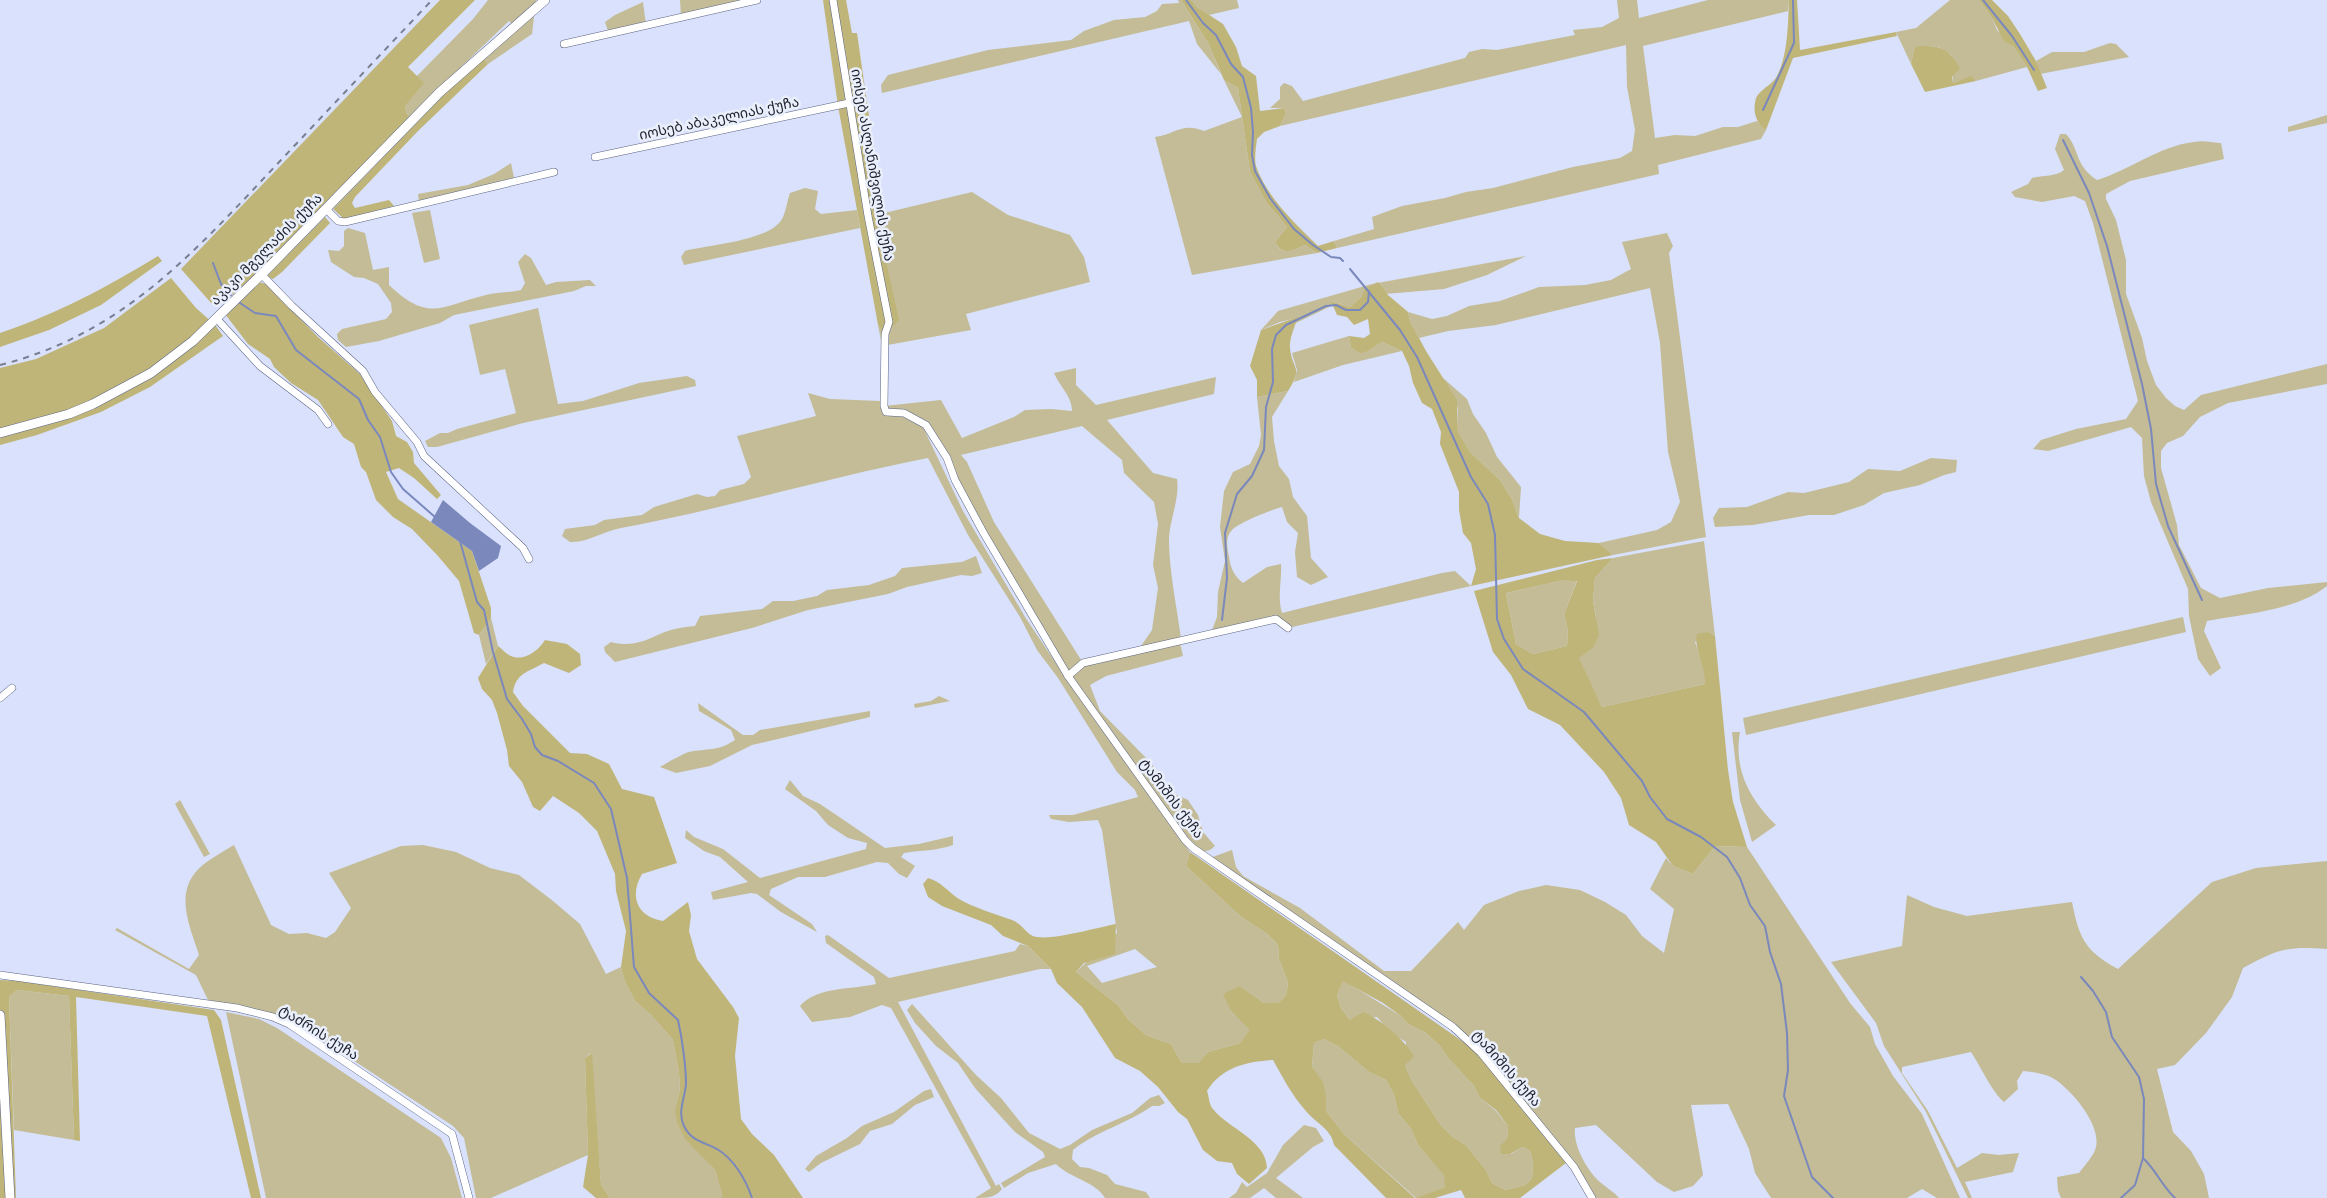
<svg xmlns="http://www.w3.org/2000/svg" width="2327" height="1198" font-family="'IBM Plex Sans','Noto Sans Georgian',sans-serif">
<rect width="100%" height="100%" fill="#d9e1fc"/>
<g fill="#c3bc96" fill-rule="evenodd">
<path d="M488,0H536L532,34L488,64L483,58L518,29L509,21L410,116L407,114L405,106L412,95L416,77L473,19Z"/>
<path d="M680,0H757L681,17Z"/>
<path d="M1178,0H1181L1208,43L1221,74L1197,44L1189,21L882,93L881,85L888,75L988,50L1071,40L1084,31L1114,20L1145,17L1157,11L1162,4L1179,3Z"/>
<path d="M1191,0H1237L1239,8L1209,15L1197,7Z"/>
<path d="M1617,0H1637L1639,18L1708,0H1789L1788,11L1643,46L1655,138L1675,135L1695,136L1723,127H1738L1757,121L1766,130L1761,139L1658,165L1659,174L1337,248L1334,241L1374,229L1372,217L1402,206L1445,198L1466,192L1493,188L1573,167L1620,158L1632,151L1635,130L1627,87L1626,45L1280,126L1286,113L1284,108H1270L1280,99V87L1284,83L1292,86L1303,101L1465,58L1469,52L1482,49L1497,50L1575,35L1573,30L1602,27L1619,18Z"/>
<path d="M1950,0H1979L1992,18L1997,30L2013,46L2027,67L1976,81L1970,77L1953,83L1952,56C1938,43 1932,46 1914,49L1911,64L1896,32L1916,28Z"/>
<path d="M643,2L646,25L609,34L605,22L615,15Z"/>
<path d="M2110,43L2116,44L2129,57L2040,74L2036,61L2052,52H2084Z"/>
<path d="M1224,80L1238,88L1250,172L1266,202L1287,227L1275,242C1281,257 1294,250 1305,245L1317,253L1192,275L1155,137C1176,134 1182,122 1204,131L1242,117Z"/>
<path d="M2327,115V123L2288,132V127Z"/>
<path d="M2060,134H2066C2080,149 2074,165 2097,180C2130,170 2159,146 2194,142C2203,140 2213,143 2221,143L2224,159L2130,181L2106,194V199L2116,220L2126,260V294L2142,338L2147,361L2156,385L2166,398L2175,406L2184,410L2201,395L2327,364V384L2228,403L2200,417L2183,436L2167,443L2161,451V468L2177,525L2179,545L2201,588L2220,598L2268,588L2327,582V586C2295,611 2247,613 2207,621L2204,631L2221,668L2210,676L2198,659L2189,616L2188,589L2151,502L2144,476L2142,438L2131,427L2048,451L2033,449L2041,440L2076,429L2126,419L2138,401L2093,223L2085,201L2074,196L2042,202L2015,197L2011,192L2028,184L2032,178C2043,175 2056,177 2064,170L2055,149Z"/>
<path d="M511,163L514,178L419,202L418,194L468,185L494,174Z"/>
<path d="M805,188L818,191L815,209L821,214L857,210L860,228L684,265L681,257L685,251C707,245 770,241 782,219C786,212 787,201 790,193Z"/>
<path d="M972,192L1008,215L1070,235L1084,257L1090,282L966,314L971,330L882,346L878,325L886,333L876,215Z"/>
<path d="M430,210L440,259L424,263L412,213Z"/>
<path d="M348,228L365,233L373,270L389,267V285C429,323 441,306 486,295C497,292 509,293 521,290L525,283L518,262L525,254L531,258L546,285L556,282L590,280L596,286H586L574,291L454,315L440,323L379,341L346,347L338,340L337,334L342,329L386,319L392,312L391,303L378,284L364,278L354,277L331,262L328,250L339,251L344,246V231Z"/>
<path d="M1667,233L1673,246L1669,253L1706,537L1613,555L1599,543L1657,530L1671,522L1680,502L1668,452L1660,343L1650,288L1496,325L1448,331L1419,338L1410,321L1408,312L1432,319L1447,316L1469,306L1500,301L1539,287L1585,285L1611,280L1631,269L1622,242Z"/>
<path d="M1526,256L1487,275L1444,289L1362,296L1350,307L1332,301L1333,305L1296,323L1297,318L1280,322L1261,330L1278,311L1372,284Z"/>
<path d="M538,308L558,404L583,401L639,383L687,376L695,380L696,386L523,423L437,447H428L425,441L440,433H448L457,429L516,413L505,369L480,375L469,325Z"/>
<path d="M1349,336L1351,347L1368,351L1382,342L1402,351L1343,365L1294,382L1297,370L1292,353Z"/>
<path d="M1076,368V385L1096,405L1216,377L1214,394L1107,420L1153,473L1177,479C1180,501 1168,522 1169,544C1170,576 1177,608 1181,639L1139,649L1152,630L1158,588L1153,565L1158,524L1154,502L1124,473L1122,460L1082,426L961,455L967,462L994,522L1083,663L1180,643L1183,656L1106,676L1090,685L1100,711L1149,761L1164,780L1170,792L1188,800L1198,815L1203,832L1215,846L1210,850L1202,852L1194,846L1111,733L1033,618L947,458L919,419L886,412L884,406L941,400L962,438L1014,417L1025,410L1051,409L1072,411C1072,396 1060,387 1054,373Z"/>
<path d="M1443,378L1467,399L1473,414L1486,433L1497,457L1521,487L1519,518L1512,499L1500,480L1470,452L1458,431V408Z"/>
<path d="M1288,391L1272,417L1274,441L1279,466L1289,479L1293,497L1307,516L1311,558L1328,577L1311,585L1297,577L1295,552L1298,533L1287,522L1282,507C1271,510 1240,522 1232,530C1225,537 1227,548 1229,556C1230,567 1234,576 1243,583L1267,567L1281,564C1282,581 1277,596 1282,613L1442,573L1455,571L1471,586L1288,628L1276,619L1211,633L1217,617L1218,592L1225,561L1220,527L1224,491L1233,472L1250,464L1259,446L1261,435L1257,397Z"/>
<path d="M808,393L830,399L880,401L883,413L903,417L923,427L963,511L1025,617L1082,702L1190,852L1186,866L1240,916L1266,933L1278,945L1279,959L1288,983L1286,995L1278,1003H1264L1240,986L1231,1011L1251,1030L1240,1043L1208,1052L1200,1063H1182L1171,1044L1146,1035L1128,1019L1118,1005L1076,972L1117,933L1102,830L1098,820L1069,822L1051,819L1049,815H1073L1138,797L1135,790L1117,772L1058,678L1037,650L1020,617L968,535L928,458C825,478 724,509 621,528C603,531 588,543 570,542L562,536L565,529L595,525L604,520L642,515L654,507L697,494L707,497L715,496L720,490L744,484L751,477L737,436L816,416ZM1135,949L1157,967L1102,983L1087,966Z"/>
<path d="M1931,458L1957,460L1956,472L1944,475L1920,485L1884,493L1864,505L1834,515H1809L1753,525L1715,527L1713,518L1719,508L1747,507L1788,492L1804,493L1849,482L1868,469L1900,471Z"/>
<path d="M1704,541L1715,636L1709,632L1695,642L1705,671V684L1602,707L1578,658L1593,648L1596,617L1593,601L1595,578L1613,558Z"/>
<path d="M976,556L982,573L972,576L961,575L907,587L888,594L808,610L752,628L615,662L605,652L604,647L611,642C630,647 643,642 660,634C671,629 683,627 695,626L700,616L762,609L773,601H793L817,596L827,590L869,585L895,576L902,568L962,562Z"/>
<path d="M1564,580H1577L1564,614L1568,631L1567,646L1533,654L1516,644L1506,593Z"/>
<path d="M2183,617L2186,632L1746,735L1743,718Z"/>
<path d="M491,618L498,646L486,664L479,635Z"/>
<path d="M939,696L950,701L915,708L914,704L931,701Z"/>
<path d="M698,703L743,735H753L760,730L870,711V717L752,745L710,766L676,773L660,767C665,764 684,753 689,752C708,748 717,752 735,740L731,730L699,711Z"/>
<path d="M1732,732H1740C1733,769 1750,800 1776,825L1752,842L1740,800Z"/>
<path d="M790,780L803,796L820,804L885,848L919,844L953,836V845C936,851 922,850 904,853L901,857L915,866L907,878L899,874L888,863L877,862L825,877H798L771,889L769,895L812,924L817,932L781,912L757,894L751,893L713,900L711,892L748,882L720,857L704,851L685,838L686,830L694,837L723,849L760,878L866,849L867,843L848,838L828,825L816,811L785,789Z"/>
<path d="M180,800L210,854L204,857L175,804Z"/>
<path d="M234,845L271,925L289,934L307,933L326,938L335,932L351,908L329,873L401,846L423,845L456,852L490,868L519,875L553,901L580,924L606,974L621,967L625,982L635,1001L651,1015L673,1040L679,1073L680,1090L675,1108L703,1157L715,1170L722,1194V1198H610L601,1184L591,1053L585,1058L588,1155L491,1198H476L464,1138L453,1126L286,1016L208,1000L196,975L115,930L117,928L189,969L199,955C189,924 172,889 204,864C213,857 224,851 234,845Z"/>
<path d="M1715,846L1747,847L1850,1003L1870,1027L1875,1044L1893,1076L1922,1114L1960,1198H1937L1922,1189L1907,1198H1771L1755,1173L1749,1149L1728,1104L1691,1105L1703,1175L1693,1186L1674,1192L1657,1182L1596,1125L1575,1128C1573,1146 1587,1171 1601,1183C1607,1188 1614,1192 1619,1198H1595L1577,1166L1483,1049L1405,990L1207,859L1232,850L1236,867L1243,876L1300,908L1384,971H1411L1458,922L1464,930L1484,905L1519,891L1546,885L1580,890L1605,902L1626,915L1642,936L1664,953L1674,909L1650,889L1666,858L1673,866L1693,874Z"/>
<path d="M2327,861V949C2287,946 2278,949 2243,968L2232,997L2206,1033L2175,1065L2157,1069L2173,1132L2191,1151L2204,1174L2209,1198H2061L2058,1191L2057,1177L2079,1173C2084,1166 2094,1156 2096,1147C2101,1125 2073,1092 2056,1080C2047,1074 2034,1072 2023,1071L2017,1081L2018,1089L2004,1102C1992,1092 1981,1067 1971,1052L1902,1067V1073L1928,1111L1957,1168L1982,1153L1999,1155L2019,1153L2013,1172L1965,1182L1972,1198H1968L1926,1112L1884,1046L1876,1023L1831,962L1902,946L1907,895L1934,907L1967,916L2072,902C2079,938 2085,951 2118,969L2212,882L2256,868Z"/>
<path d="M828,935L889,978L1015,951L1020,944L1028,946L1051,969H1040L898,1002L996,1186L999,1184L1002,1189C995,1198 986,1198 975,1198L991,1188L891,1008L882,1005L850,1017L812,1022L800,1006C818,986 851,990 876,984L874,977L826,943L825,936Z"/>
<path d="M1343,980L1401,1016L1408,1024L1426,1033L1440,1046L1448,1058L1474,1086L1480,1098L1495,1110L1508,1126L1507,1139L1511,1154L1523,1147L1530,1151L1533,1163L1532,1178L1525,1185L1506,1190L1492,1183L1486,1170L1466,1145L1453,1137L1440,1124L1412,1081L1405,1065L1406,1042L1390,1032L1377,1017L1350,1020L1341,1008L1337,995Z"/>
<path d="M17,990L69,996L74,1140L14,1130L9,997Z"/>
<path d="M912,1004L976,1075L1001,1098L1029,1133L1060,1149L1070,1145L1092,1130L1132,1113L1150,1098L1159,1095L1165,1103L1159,1106H1152C1127,1124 1096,1131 1073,1150L1072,1159L1080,1167L1089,1168L1107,1175L1115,1184L1146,1192L1150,1198H1105C1095,1181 1071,1179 1056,1164L1028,1173L1004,1188L1001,1183L1045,1157L1043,1152L1015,1132L993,1108L975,1088L958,1063L936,1046L915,1023L907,1010Z"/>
<path d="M226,1012L259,1019L277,1028L441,1138L451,1158L462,1198H266Z"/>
<path d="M1324,1039L1339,1047L1369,1072L1386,1080L1394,1095L1398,1113L1411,1129L1418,1145L1445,1175V1187L1416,1198L1344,1134L1326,1111V1095L1312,1067L1314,1043Z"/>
<path d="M931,1089L934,1097L915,1105L892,1124L870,1131L860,1144L821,1163L809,1172L805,1169L816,1156L847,1138L862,1126L894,1112L924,1091Z"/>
<path d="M1304,1125L1316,1128L1324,1141L1313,1147L1276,1178L1303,1198H1276L1264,1188L1250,1198H1229L1236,1193L1242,1182L1247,1187L1267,1173L1283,1145Z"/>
</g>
<g fill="#c0b579" fill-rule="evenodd">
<path d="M440,0H475L408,67L424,83L405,106L407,114L410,116L258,273L220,305L212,304L181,269Z"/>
<path d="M823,0H846L852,33H857L883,213L876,215L899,320L885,334L878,325L838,106Z"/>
<path d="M1181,0H1191L1197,7L1223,24L1236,47L1242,66L1256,76L1260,111L1284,108L1286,113L1280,126L1264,132L1257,139C1256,147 1254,159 1256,166C1266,196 1296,225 1318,246L1334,241L1337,248L1317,253L1305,245C1294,250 1282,257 1275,242L1287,227L1266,202L1250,172L1238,88L1224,80L1208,43Z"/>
<path d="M1789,0H1797L1800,50L1896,32L1897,36L1793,58L1766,130C1757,124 1753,113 1755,103C1756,90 1771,87 1777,76C1788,55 1788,24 1789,0Z"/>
<path d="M1979,0H1992L2008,16L2020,34L2036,61L2047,88L2038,91L2027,67L2013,46L2004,41L1992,18Z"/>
<path d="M1918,46C1942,46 1947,47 1960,68L1952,77L1953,83L1971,76L1976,81L1925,92L1911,64L1914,49Z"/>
<path d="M483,58L488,64L418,131L355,197L352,203L355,208L389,200L394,206L344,219L333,209L451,87Z"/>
<path d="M325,217L330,223L282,272L273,279L267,276Z"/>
<path d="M158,256L162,261L101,305L49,330L0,347V333C59,313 105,288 158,256Z"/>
<path d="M171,278L196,308L216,326L223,336L150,387L101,412L37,435L0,445V368L36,359L104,328Z"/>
<path d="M259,282L266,284L318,337L360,374L392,421L396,436L407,442L413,452L414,463L441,495L437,499L414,478L399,468L386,472L398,499L472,551L491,608V618L479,635L474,633L459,581L438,556L412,529L393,517L376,500L366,472L361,467L354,444L343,437L318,400L291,383L274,367L270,359L248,344L225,314Z"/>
<path d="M1378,282L1388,295L1408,312L1410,321L1426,351L1457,400L1458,431L1470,452L1500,480L1512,499L1519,518L1540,534L1565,541L1599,543L1613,555L1471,586L1476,569L1471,543L1463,533L1459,510V492L1440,444L1441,432L1432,409L1422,403L1413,383L1409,366L1402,351L1382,342L1368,351L1360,353L1351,347L1349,336L1364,338L1370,334L1368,319L1354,325L1347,317L1337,315L1331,301L1350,307L1362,296L1365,289Z"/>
<path d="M1298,317C1295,326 1289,339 1290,348C1292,370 1304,366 1288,391L1257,397V380L1250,366L1261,330Z"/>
<path d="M1613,558L1595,578L1593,601L1599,635L1593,648L1579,658L1602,707L1705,684C1706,666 1693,648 1697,634L1709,632L1715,636L1728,770L1733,802L1747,847L1715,846L1693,874L1673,866L1656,842L1629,825L1621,798L1604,772L1560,725L1528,709L1511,675L1493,652L1474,591L1597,560ZM1564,580L1577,581L1564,614L1568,631L1567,646L1533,654L1516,644L1506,593Z"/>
<path d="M545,640L567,644L580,654L581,665L569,673L544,663C528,672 516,673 513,692L523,706L570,753L587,754L609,764L622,789L654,797L677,863L642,874C629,896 637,917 663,921L688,902L691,915L689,931L697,959L733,1007L739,1018L735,1056L741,1119L752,1134L774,1155L803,1198H722V1194L715,1170L685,1139L677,1122L675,1108L680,1090L679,1073L673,1040L651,1015L635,1001L625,982L621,967L626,931L616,891L615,874L597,831L579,813L553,796L540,811L533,807L522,782L509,766L507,750L497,713L492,700L482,689L478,678L498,646C502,649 506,654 511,656C524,662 539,650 545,640Z"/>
<path d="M1190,852L1475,1050L1566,1163L1520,1198H1465L1461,1190L1435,1198H1386L1334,1145C1331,1128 1315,1123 1305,1110C1292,1095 1283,1078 1273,1060C1246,1062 1222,1067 1207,1091C1209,1096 1209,1105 1213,1109C1229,1129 1266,1140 1267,1168L1249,1184L1237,1174L1232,1163L1217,1161L1203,1150L1187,1119L1178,1112L1158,1087L1140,1071L1115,1058L1082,1007L1057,983L1051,969L1028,946L1003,936L991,925L942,906L928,897L923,884L928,878C942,882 948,892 959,899C972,907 998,915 1012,920C1021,923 1026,933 1033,936C1048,942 1099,927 1116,924L1115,954L1084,963L1076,972L1118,1005L1128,1019L1146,1035L1171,1044L1182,1063H1199L1208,1052L1240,1043L1250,1030L1231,1011L1223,994L1240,986L1264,1003H1278L1286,995L1288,983L1279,959L1278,945L1266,933L1240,916L1186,866ZM1343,981L1383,1003L1401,1016L1408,1024L1426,1033L1440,1046L1448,1058L1474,1086L1480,1098L1496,1110L1508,1126L1507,1139L1500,1146L1501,1154H1510L1523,1147L1530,1151L1533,1163L1532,1178L1525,1185L1506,1190L1492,1183L1486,1170L1466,1145L1453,1137L1440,1124L1412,1081L1405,1065L1414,1056C1404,1039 1380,1019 1363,1012L1350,1020L1341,1008L1337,995ZM1324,1039L1339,1047L1369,1072L1386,1080L1394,1095L1398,1113L1411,1129L1418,1145L1444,1175L1445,1187L1415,1198L1344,1134L1326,1111V1095L1323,1082L1312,1067L1314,1043Z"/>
<path d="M0,980L19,981L214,1010L221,1020L261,1198H251L207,1016L76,997L80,1141L74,1140L69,996L17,990L9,997L16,1198H0Z"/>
<path d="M592,1053L601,1184L610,1198H596L583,1187L588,1155L585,1058Z"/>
</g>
<path fill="#7a88bc" d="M443,500L470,523L501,546L498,558L479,571L472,551L431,522Z"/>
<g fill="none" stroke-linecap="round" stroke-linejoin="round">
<g stroke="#7a88bc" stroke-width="2">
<path d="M1186,0L1203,23L1216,35L1231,64L1243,77L1251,108L1253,132L1252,155L1255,171L1270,198L1294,229L1313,245L1331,257L1340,258L1343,261"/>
<path d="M1983,0L2012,36L2034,70"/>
<path d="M1763,110L1794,43L1793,0"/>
<path d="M2063,140L2089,193L2107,246L2142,384L2151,429L2156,484L2168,526L2202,600"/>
<path d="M213,263L221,284L231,295"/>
<path d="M1350,269L1400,330L1417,357L1471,477L1488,504L1495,535L1497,619L1504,639L1523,669L1584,712L1642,781L1650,797L1667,819L1701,837L1727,857L1740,878L1750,905L1765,926L1770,952L1781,984L1787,1033L1788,1070L1784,1096L1812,1177L1833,1198"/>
<path d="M240,303L255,313L276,316L296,350L359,399L368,420L380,437L391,472L403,489L435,517"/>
<path d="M460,541L477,602L484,610L493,652L507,699L522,719L531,734L535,747L542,755L558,761L594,783L611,809L627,878L634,967L649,993L678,1020C682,1038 686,1066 686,1084C685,1098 677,1112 684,1126C691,1141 704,1142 717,1149C734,1159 746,1180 752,1198"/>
<path d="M1222,620L1227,578L1225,533L1237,494L1252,476L1264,450L1266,407L1273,382L1272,349L1276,335L1286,325L1326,306L1336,305L1346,310H1360L1368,302L1369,291"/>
<path d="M2081,977L2093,991L2106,1012L2112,1037L2139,1077L2144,1099L2143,1158L2135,1185L2121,1198"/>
<path d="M2143,1158C2156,1170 2162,1186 2175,1198"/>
</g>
<g stroke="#5c6482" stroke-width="8">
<g id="minor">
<path d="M833,0L868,216L889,322L885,334L884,406L886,412L904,413L926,425L947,458L955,480L983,532L1068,676L1185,840L1193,848L1453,1027L1481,1053L1574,1167L1592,1198"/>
<path d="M564,44L757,0"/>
<path d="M595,157L849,103"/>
<path d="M326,209L338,221L345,222L554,172"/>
<path d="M261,274L292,306L363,371L375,392L417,442L424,456L523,548L529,559"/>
<path d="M216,318L260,366L318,410L328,424"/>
<path d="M1068,676L1083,663L1276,619L1288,628"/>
<path d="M0,698L12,688"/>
<path d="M0,975L237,1008L273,1017L289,1024L452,1134L469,1198"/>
</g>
</g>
<g stroke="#5c6482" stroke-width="10">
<g id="tertiary">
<path d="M0,433L69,414L93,404L151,373L193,341L269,267L440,92L545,0"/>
<path d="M0,1015L10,1198"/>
</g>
</g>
<use href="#minor" stroke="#fff" stroke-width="7"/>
<use href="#tertiary" stroke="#fff" stroke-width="9"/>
<path stroke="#797f92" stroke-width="2" stroke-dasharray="6 6" stroke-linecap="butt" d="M0,365C124,334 197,249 281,160C331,107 382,53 432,0"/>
</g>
<g text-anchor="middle" stroke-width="5" stroke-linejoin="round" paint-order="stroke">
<g font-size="14" fill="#1d202c" stroke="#eaeffc">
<text transform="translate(719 118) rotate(-12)" y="5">იოსებ აბაკელიას ქუჩა</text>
<text transform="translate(873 165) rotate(80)" y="5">იოსებ ასლანიშვილის ქუჩა</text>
<text transform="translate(266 249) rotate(-45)" y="5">აკაკი მგელაძის ქუჩა</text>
<text transform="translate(1172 798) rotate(53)" y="5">ტამიშის ქუჩა</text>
<text transform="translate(319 1032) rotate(32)" y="5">ტაძრის ქუჩა</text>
<text transform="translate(1507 1068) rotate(49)" y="5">ტამიშის ქუჩა</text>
</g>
</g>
</svg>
